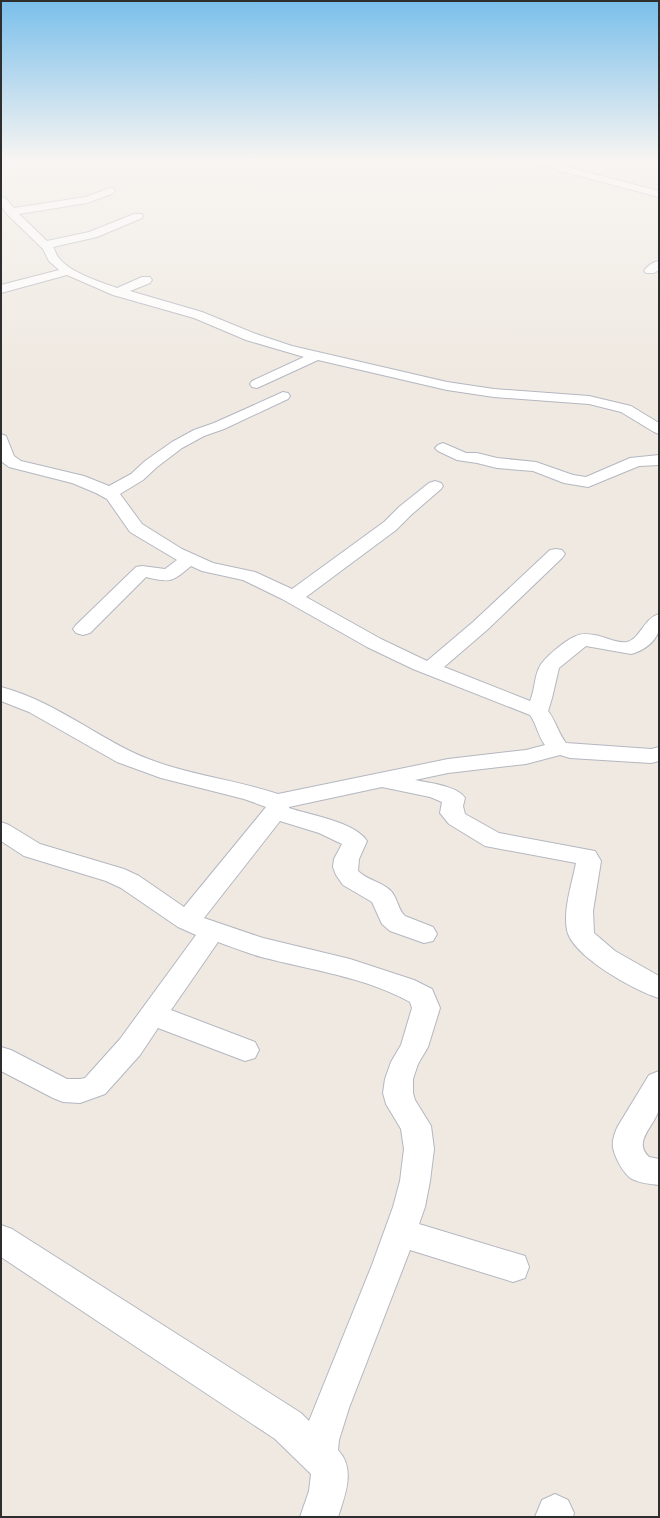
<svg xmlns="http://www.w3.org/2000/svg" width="660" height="1518" font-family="'Asap Condensed',sans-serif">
<rect width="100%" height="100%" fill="#efe9e1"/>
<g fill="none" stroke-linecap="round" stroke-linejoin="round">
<g stroke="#b4b7c1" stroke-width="2">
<g id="minor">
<path d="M531,159H545L563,166L659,191V197L557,170Z"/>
<path d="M110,188L114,189L115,191L114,193L87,203L19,214L47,241L89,232L134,214H142L143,216L142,218L97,237L53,247C55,250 56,255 59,258C69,272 100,282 117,288L142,277H150L152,280L150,283L130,291L202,312L256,334L292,346L447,382L494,389L589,396L631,406L659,423V434L654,432L621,412L589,404L494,397L447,390L318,360L257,388L252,387L250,384L252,381L304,357L246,340L194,318L113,295L67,275L1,293V285L59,270L49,261L43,249L7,214L1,206V197L5,198L14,208L85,197Z"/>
<path d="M659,261V270L654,273H646L644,271C647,266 653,262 659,261Z"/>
<path d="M283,392L288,393L290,396L288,399L224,429L204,436L182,448L157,467L143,480L120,494L142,524L182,549L213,563L255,572L292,589L384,522L399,507L429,483L435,481L441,483L443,486L441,489L411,515L396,530L306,597L381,639L427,661L473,622L550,550L556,549L562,550L565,554L562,558L487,630L444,667L530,701C535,690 534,678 539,668C543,658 566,640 576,636C581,633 588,634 594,635C604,636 617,644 627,642C640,639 644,618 659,614C659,620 660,629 658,633C653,644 642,651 631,654L586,646L559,668L552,698L548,711C556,721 558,733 566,743L651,749L659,747V761L651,763L570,758L560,755L526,764L448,773L415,780C429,783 458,786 465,798L463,806L465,814L499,833L595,851L601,861L593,911L594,933L615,951L659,976V998C635,991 572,956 567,930C563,909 572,884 576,863L485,846L449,824L440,813L442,802L430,797L382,787L289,807V808C310,815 355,822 367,841L359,859L358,871C367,880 382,882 391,891C398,899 398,910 405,916L433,927L437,934L433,941L424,943L390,931L382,924L372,902L343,885L336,875L333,867L334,859L342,844L319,833L280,821L204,918L263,938L350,959L414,980L432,989L440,1008L428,1047L418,1064L413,1079V1093L415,1100L431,1126L434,1149L430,1181L425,1207L419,1224L525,1256L529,1267L525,1278L513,1282L410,1250L349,1408L339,1440L338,1450C356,1469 345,1495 338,1517H300L309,1491L311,1474L275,1439L1,1257V1225L12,1229L301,1413L309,1421L372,1265L393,1207L400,1181L404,1149L401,1129L386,1104L383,1093L385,1079L391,1062L401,1045L412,1008L410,1002C365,977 311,970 261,957C247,953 232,947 218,942L171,1010L255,1042L259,1050L255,1058L245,1061L158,1028L140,1055L105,1094L80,1103L63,1102L53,1098L1,1071V1047L11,1050L67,1079H80L85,1078L120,1039L196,935L178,927L121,888L106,881L24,856L1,841V822L9,825L40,844L124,869L139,876L184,907L266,807L244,799L161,778L117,762L29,712L1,701V687C48,699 89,731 132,752C178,774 230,778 278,794L448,759L526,750L545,745C538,736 537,725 530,715L413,669L367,647L282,599L243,580L202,571L191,566C172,582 171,583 146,577L90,633L83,635L76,633L73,629L76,625L136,567L142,566L165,569L177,560L130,532L107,499L96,493L72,483L9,467L1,461V434L6,436L14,456L21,461L84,476L109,486L131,474L145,461L172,442L194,430L214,423Z"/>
<path d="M443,443L466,453H477L497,458L536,462L573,475L586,477L630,458L659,455V465L639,466L588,487L564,483L533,471L497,468L477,463L457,460L438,451L435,448L438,445Z"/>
<path d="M659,1071C659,1082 660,1100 659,1109C655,1126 632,1141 649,1157L659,1159V1185C650,1184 640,1183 632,1179C624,1175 614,1156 613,1147C612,1140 615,1132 618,1126L649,1075Z"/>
<path d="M555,1494L568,1500L574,1513L573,1517H535L542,1500Z"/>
</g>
</g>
<use href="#minor" fill="#fff" fill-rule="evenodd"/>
</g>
<linearGradient id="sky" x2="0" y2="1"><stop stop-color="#7abfeb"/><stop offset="0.43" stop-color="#f8f5f2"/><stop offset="1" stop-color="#f8f5f2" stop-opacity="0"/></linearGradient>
<rect width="660" height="372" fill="url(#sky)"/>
<rect width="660" height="1518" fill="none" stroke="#2e2e2e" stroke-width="4"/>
</svg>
